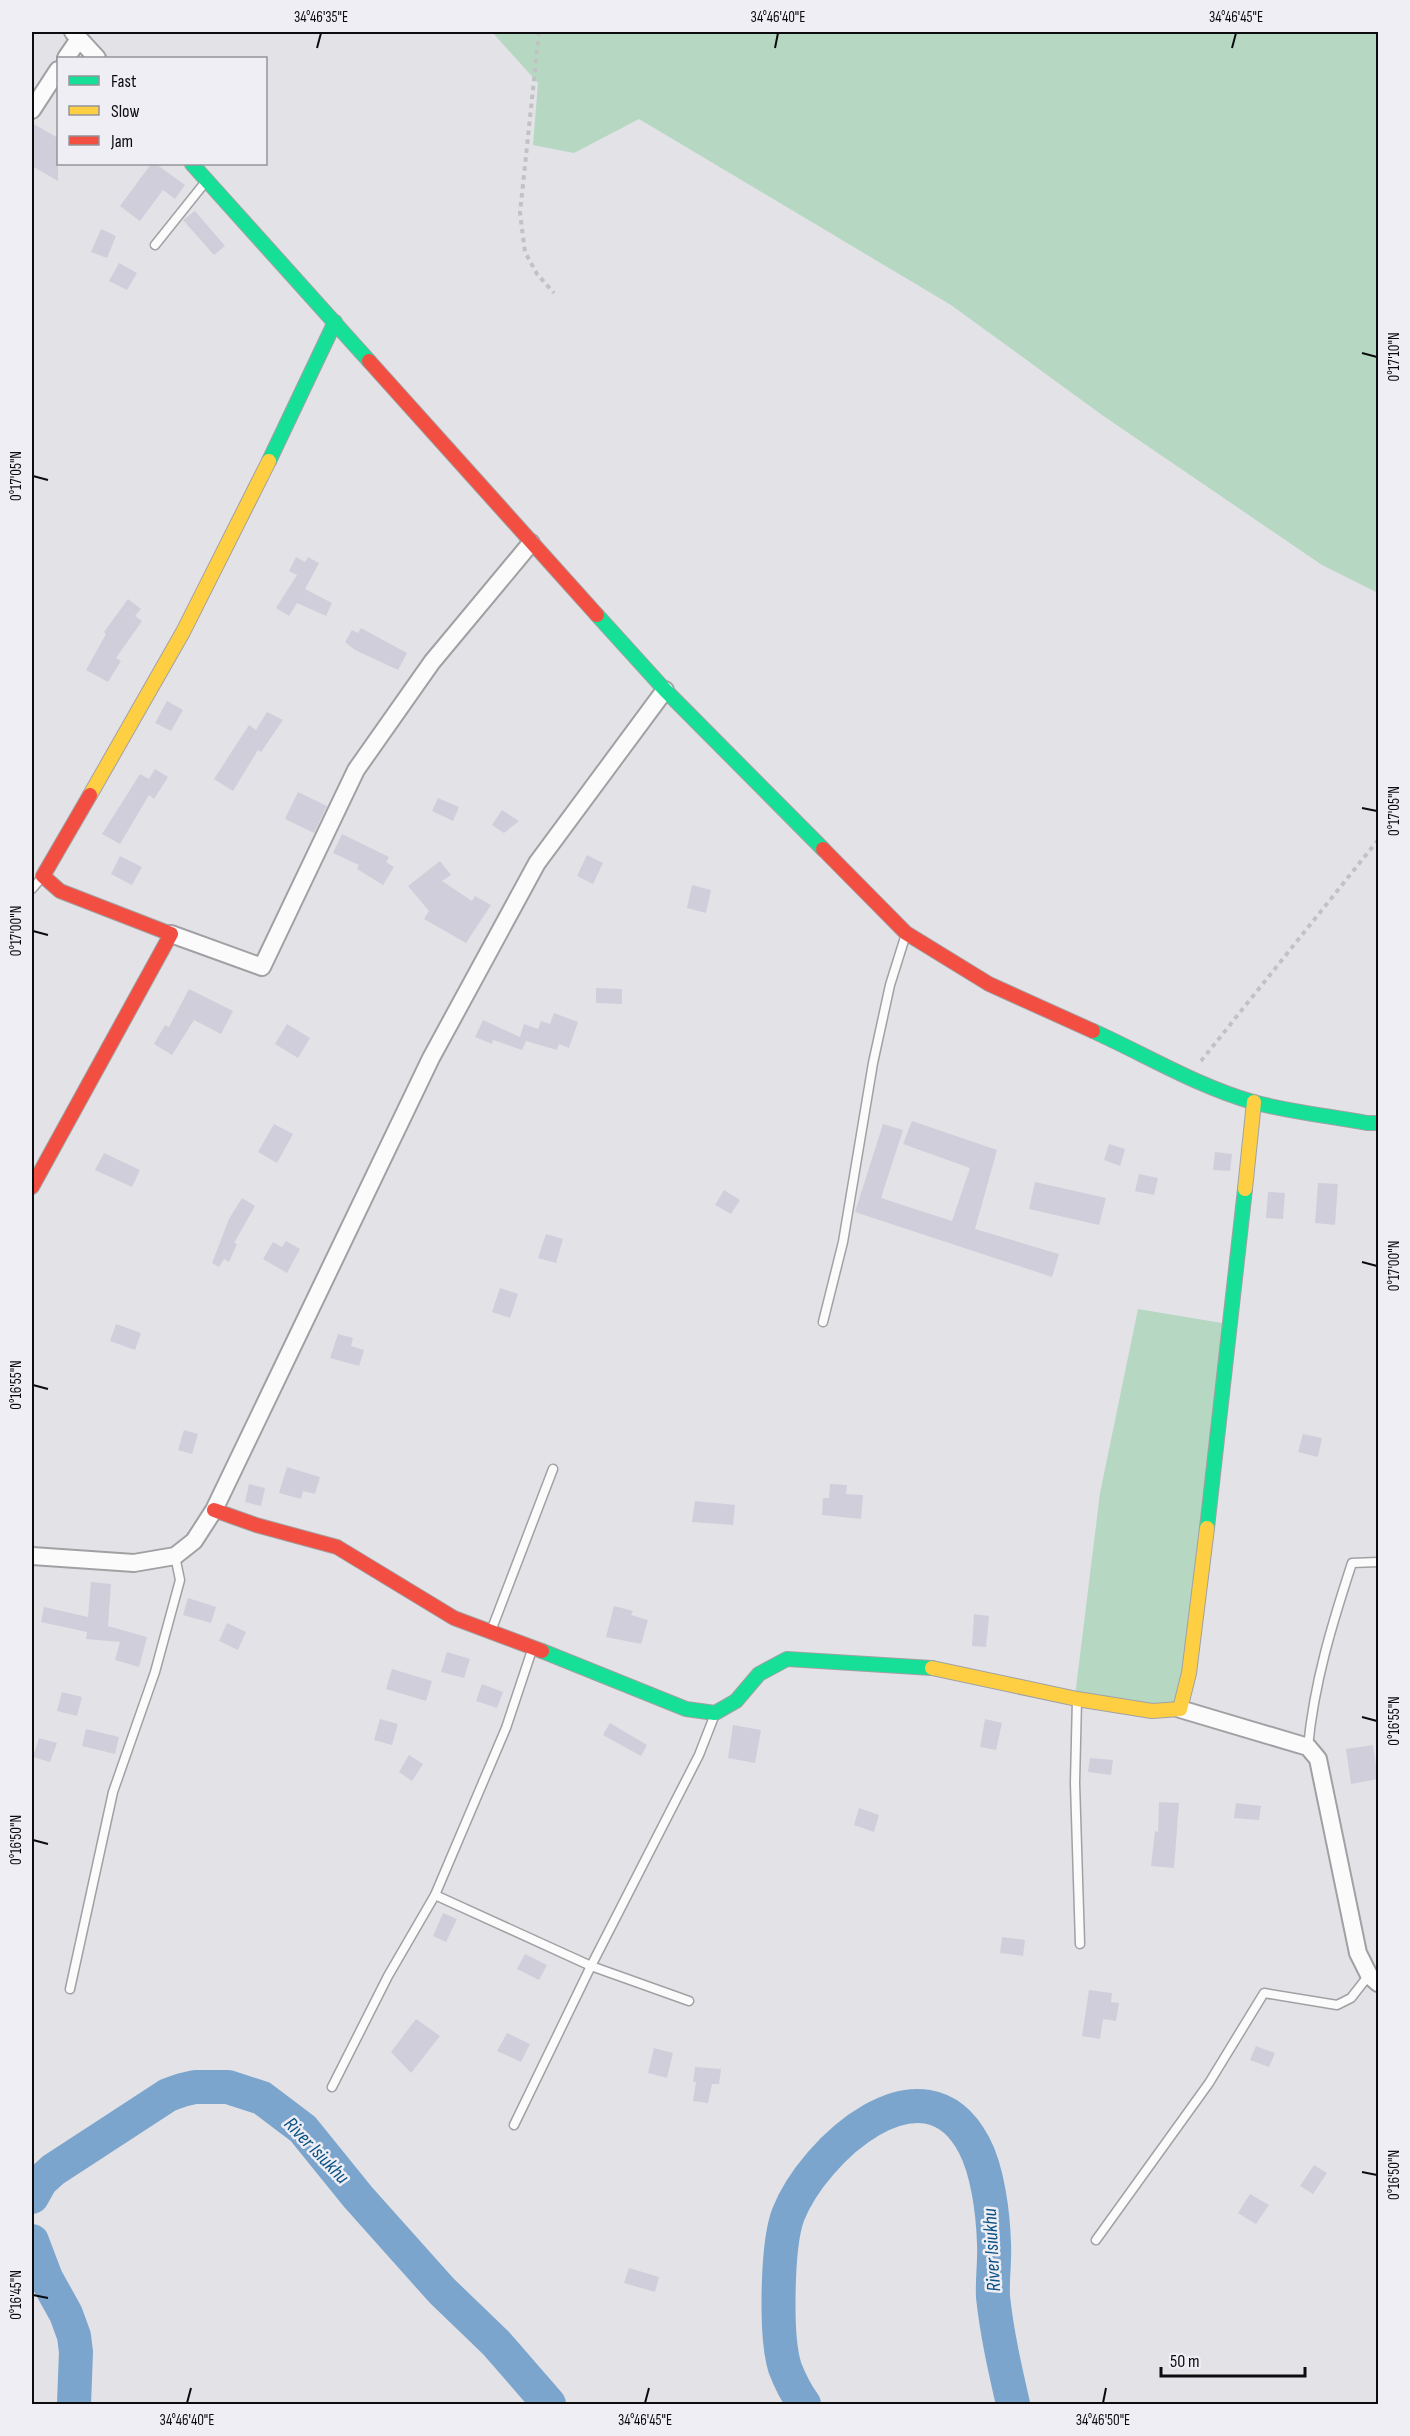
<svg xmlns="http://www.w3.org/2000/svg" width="1410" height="2436" font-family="'Sofia Sans Condensed',sans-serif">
<rect width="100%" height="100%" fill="#e3e2e7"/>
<g fill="#b6d8c2">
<path d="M492,32H1378V593L1322,565L1102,415L951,305L639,119L574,153L533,145L538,83Z"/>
<path d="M1138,1309L1228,1324L1178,1708L1075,1696L1100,1493Z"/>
</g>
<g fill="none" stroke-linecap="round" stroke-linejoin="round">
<g stroke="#7ba5cc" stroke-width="34">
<path d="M32,2197L41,2181L53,2170L168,2095L182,2090L195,2087H228L262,2098L303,2129L358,2197L442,2291L496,2343L549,2404"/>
<path d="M32,2241L46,2278L66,2314L74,2336L76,2352L74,2404"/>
<path d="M804,2404C796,2393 790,2381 785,2368C775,2337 777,2245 788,2215C813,2150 924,2050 974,2145C988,2171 993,2214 994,2243C995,2261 992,2279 993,2297C997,2334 1005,2369 1013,2404"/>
</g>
</g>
<g fill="#d0cedb">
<path d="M32,123L58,138V181L32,166Z"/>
<path d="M151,164H156L185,185L175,199L163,190L140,221L120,206Z"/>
<path d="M195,211L225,246L214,255L183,220Z"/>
<path d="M101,229L116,236L107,258L91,252Z"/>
<path d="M119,263L137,273L127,290L109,281Z"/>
<path d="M296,557L305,562L308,557L319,563L305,589L332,603L326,616L297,603L289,616L276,608L297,575L289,571Z"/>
<path d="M128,599L141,609L135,616L142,621L116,658L121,661L108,682L86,670L106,634L104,632Z"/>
<path d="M361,628L407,653L398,670L355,650L345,642L352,630L358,633Z"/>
<path d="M167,701L183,710L171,731L155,723Z"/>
<path d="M267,712L283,720L261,752L258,750L233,791L214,779L249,725L256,730Z"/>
<path d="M155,769L168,777L154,799L149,795L120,844L102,834L140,774L149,779Z"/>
<path d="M298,792L327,806L314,833L285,819Z"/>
<path d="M438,798L459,807L453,821L432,811Z"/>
<path d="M502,810L519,821L504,833L492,825Z"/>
<path d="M342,834L389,857L386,862L394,867L383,885L357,869L359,865L333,853Z"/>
<path d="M587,855L603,863L593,884L577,876Z"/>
<path d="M120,856L142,867L132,885L111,874Z"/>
<path d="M440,861L451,875L442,881L472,901L475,896L491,905L466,943L424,919L429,911L408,886Z"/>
<path d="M692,885L711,890L706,913L687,908Z"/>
<path d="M596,988L622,989V1004L596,1003Z"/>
<path d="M189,989L233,1011L221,1034L194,1020L172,1055L154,1044L165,1025L169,1027Z"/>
<path d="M554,1013L578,1022L569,1048L559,1044L557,1050L526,1041L522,1050L493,1040L492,1044L475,1037L483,1020L520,1037L524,1024L538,1029L541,1021L550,1024Z"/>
<path d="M287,1024L310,1038L298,1058L275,1044Z"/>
<path d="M912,1121L997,1150L975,1229L1059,1254L1052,1277L855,1212L883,1124L903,1130L881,1198L952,1221L970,1168L903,1144Z"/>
<path d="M274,1124L293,1134L277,1163L258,1152Z"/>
<path d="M1109,1144L1125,1149L1120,1166L1104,1160Z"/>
<path d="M1215,1152L1232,1154L1230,1171L1213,1170Z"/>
<path d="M104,1153L140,1170L132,1187L95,1170Z"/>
<path d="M1139,1174L1158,1178L1154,1195L1135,1191Z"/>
<path d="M1035,1182L1106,1198L1099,1225L1029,1209Z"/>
<path d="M1318,1183L1338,1184L1335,1225L1315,1223Z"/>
<path d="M724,1190L740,1200L731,1214L715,1205Z"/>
<path d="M1268,1192L1285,1193L1283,1219L1266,1218Z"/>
<path d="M242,1198L255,1206L234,1243L237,1244L229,1262L224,1259L219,1267L212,1263L229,1219Z"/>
<path d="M546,1234L563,1239L556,1263L538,1258Z"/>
<path d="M286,1241L300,1249L287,1273L263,1259L273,1242L282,1247Z"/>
<path d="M500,1288L518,1294L510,1318L492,1312Z"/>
<path d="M116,1324L141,1333L135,1350L110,1341Z"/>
<path d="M338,1334L353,1338L351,1346L364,1350L359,1366L330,1358Z"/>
<path d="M184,1430L198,1434L192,1454L178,1450Z"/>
<path d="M1303,1434L1322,1438L1318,1457L1298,1452Z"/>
<path d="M287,1467L320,1477L315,1494L303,1491L301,1499L279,1493Z"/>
<path d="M249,1484L265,1488L261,1506L245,1502Z"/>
<path d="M830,1484L847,1485L846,1494L863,1495L861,1519L822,1515L823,1498H829Z"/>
<path d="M695,1501L735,1505L733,1525L692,1522Z"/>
<path d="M91,1582L111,1584L108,1626L147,1637L139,1667L115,1660L120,1642L86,1639L87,1632L41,1622L44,1607L88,1617Z"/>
<path d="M188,1598L216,1607L211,1623L183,1615Z"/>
<path d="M614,1606L633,1611L631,1615L648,1620L641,1644L606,1637Z"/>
<path d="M974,1614L989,1616L986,1647L972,1646Z"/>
<path d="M227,1623L246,1632L238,1650L219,1641Z"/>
<path d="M447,1652L470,1659L464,1678L441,1672Z"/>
<path d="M392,1669L432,1681L426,1701L386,1689Z"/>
<path d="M482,1684L503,1692L497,1708L476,1701Z"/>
<path d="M62,1692L82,1697L77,1716L57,1711Z"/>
<path d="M380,1719L398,1724L392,1745L374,1740Z"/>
<path d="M985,1719L1002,1723L996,1750L980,1747Z"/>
<path d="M610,1723L647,1745L641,1756L603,1735Z"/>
<path d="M733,1725L761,1730L755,1763L728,1758Z"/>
<path d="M86,1729L119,1737L115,1754L82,1746Z"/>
<path d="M39,1738L57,1743L50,1762L33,1757Z"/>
<path d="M1373,1745L1378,1779L1351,1784L1346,1749Z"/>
<path d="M409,1755L423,1764L412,1781L399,1772Z"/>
<path d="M1090,1758L1113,1760L1111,1775L1088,1772Z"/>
<path d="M1159,1802L1179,1803L1174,1868L1151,1866L1155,1831L1158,1832Z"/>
<path d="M1236,1803L1261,1806L1259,1820L1234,1818Z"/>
<path d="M859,1808L879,1815L874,1832L854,1825Z"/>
<path d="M443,1913L457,1919L446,1942L433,1936Z"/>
<path d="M1002,1937L1025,1940L1023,1956L1000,1953Z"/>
<path d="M525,1954L547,1965L539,1980L517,1969Z"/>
<path d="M1089,1990L1112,1993L1111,2002L1119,2003L1116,2021L1103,2019L1100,2039L1082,2036Z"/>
<path d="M416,2019L440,2036L411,2073L391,2052Z"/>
<path d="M507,2033L530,2044L521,2062L497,2051Z"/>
<path d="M1256,2046L1275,2053L1269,2067L1250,2060Z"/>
<path d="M654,2048L673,2053L667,2078L648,2073Z"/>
<path d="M695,2067L721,2069L719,2084H712L708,2103L693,2101L696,2082H693Z"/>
<path d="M1314,2165L1327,2173L1313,2194L1300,2186Z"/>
<path d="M1250,2194L1269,2205L1256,2224L1238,2213Z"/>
<path d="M629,2268L659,2277L655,2292L624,2283Z"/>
</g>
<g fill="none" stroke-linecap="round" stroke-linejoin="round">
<g stroke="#a1a1a4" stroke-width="11">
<g id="lane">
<path d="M155,245L207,180"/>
<path d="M32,889L43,876"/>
<path d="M823,1322L843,1242L873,1063L890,985L906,934"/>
<path d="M491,1631L553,1469"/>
<path d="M1077,1699L1075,1783L1080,1944"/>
<path d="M1308,1747C1314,1683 1332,1624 1352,1563L1378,1562"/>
<path d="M435,1895L591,1966L689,2001"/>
<path d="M70,1989L113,1792L155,1672L180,1580L175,1556"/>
<path d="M332,2087L388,1976L435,1895L506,1728L533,1647"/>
<path d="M514,2125L591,1966L699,1755L715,1714"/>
<path d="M1096,2240L1209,2083L1264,1993L1337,2005L1351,1998L1369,1975"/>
</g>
</g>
<g stroke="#a1a1a4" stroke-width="20">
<g id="street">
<path d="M73,32L97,58"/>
<path d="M66,58L79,39"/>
<path d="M32,110L58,70"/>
<path d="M171,934L262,967L356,770L432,662L531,543"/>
<path d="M32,1556L134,1563L175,1556L194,1541L214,1510L431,1058L537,863L665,690"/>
<path d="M1180,1709L1308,1747L1318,1759L1358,1953L1369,1975L1378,1983"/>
</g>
</g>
<g stroke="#a1a1a4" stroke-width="16">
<g id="fast">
<path d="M192,164L369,361"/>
<path d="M269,461L335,322"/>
<path d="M597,615L665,690L823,849"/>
<path d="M1093,1031C1146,1055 1197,1086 1253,1102C1290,1112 1330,1116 1367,1123H1378"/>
<path d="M1207,1528L1245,1189"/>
<path d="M542,1651L686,1709L715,1713L736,1701L759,1674L787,1659L932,1668"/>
</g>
</g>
<g stroke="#a1a1a4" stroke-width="16">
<g id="slow">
<path d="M90,795L183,632L269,461"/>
<path d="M1245,1189L1254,1102"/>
<path d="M932,1668L1077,1699L1152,1711L1180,1709L1189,1673L1207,1528"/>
</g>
</g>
<g stroke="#a1a1a4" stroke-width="16">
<g id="jam">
<path d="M369,361L597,615"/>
<path d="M823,849L906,933L989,984L1093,1031"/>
<path d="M32,1187L171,934L60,891L43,876L90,795"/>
<path d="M214,1510L256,1525L337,1547L454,1618L542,1651"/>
</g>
</g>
<g stroke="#c2c2c4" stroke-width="4" stroke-dasharray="4.5 4.5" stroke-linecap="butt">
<path d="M539,32L520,213L525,252L537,274L554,293"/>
<path d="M1201,1061L1378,840"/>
</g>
<use href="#lane" stroke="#fbfbfb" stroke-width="8"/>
<use href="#street" stroke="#fbfbfb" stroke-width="16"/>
<use href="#fast" stroke="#16e098" stroke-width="14"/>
<use href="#slow" stroke="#ffcf43" stroke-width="14"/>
<use href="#jam" stroke="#f24e42" stroke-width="14"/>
</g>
<path fill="none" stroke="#0c0c0e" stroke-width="2" d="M317,48L321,33M775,48L778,33M1232,48L1236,33M1362,353L1377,357M33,476L48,480M1362,808L1377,811M33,931L48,935M1362,1262L1377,1266M33,1385L48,1389M1362,1717L1377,1721M33,1840L48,1844M1362,2172L1377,2175M33,2295L48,2298M187,2403L191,2388M645,2403L649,2388M1103,2403L1106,2388"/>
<g text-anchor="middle" stroke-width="5" stroke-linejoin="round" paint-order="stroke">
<g font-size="20" font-style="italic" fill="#095285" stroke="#efeef5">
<text transform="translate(317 2150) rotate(46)" y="7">River Isiukhu</text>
<text transform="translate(991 2250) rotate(-93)" y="7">River Isiukhu</text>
</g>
</g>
<rect width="1410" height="2436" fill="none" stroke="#efeef5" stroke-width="66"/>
<rect x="57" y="57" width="210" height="108" fill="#efeef5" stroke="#949499" stroke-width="1.5"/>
<rect x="69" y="76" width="30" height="9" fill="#16e098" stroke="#949499" stroke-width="1.5"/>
<text x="111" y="87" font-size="18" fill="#0c0c0e">Fast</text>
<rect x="69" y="106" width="30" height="9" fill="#ffcf43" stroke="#949499" stroke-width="1.5"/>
<text x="111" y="117" font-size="18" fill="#0c0c0e">Slow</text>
<rect x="69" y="136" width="30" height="9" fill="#f24e42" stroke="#949499" stroke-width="1.5"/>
<text x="111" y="147" font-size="18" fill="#0c0c0e">Jam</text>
<path d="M1161 2367v9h144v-9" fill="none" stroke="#0c0c0e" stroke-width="3"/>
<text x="1170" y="2367" font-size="18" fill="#0c0c0e" stroke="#efeef5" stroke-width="4.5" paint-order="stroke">50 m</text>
<rect x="33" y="33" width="1344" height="2370" fill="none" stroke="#0c0c0e" stroke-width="2"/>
<g font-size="15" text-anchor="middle" fill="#0c0c0e">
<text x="321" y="22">34°46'35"E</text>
<text x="778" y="22">34°46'40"E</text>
<text x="1236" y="22">34°46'45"E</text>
<text transform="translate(1394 357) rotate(-90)" y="5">0°17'10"N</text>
<text transform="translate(16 476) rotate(-90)" y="5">0°17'05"N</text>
<text transform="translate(1394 811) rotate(-90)" y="5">0°17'05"N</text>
<text transform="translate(16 931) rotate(-90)" y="5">0°17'00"N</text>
<text transform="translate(1394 1266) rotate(-90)" y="5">0°17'00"N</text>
<text transform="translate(16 1385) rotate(-90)" y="5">0°16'55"N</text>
<text transform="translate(1394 1721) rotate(-90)" y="5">0°16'55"N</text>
<text transform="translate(16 1840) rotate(-90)" y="5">0°16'50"N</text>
<text transform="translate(1394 2175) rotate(-90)" y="5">0°16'50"N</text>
<text transform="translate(16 2295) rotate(-90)" y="5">0°16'45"N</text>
<text x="187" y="2425">34°46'40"E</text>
<text x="645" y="2425">34°46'45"E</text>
<text x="1103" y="2425">34°46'50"E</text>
</g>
</svg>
